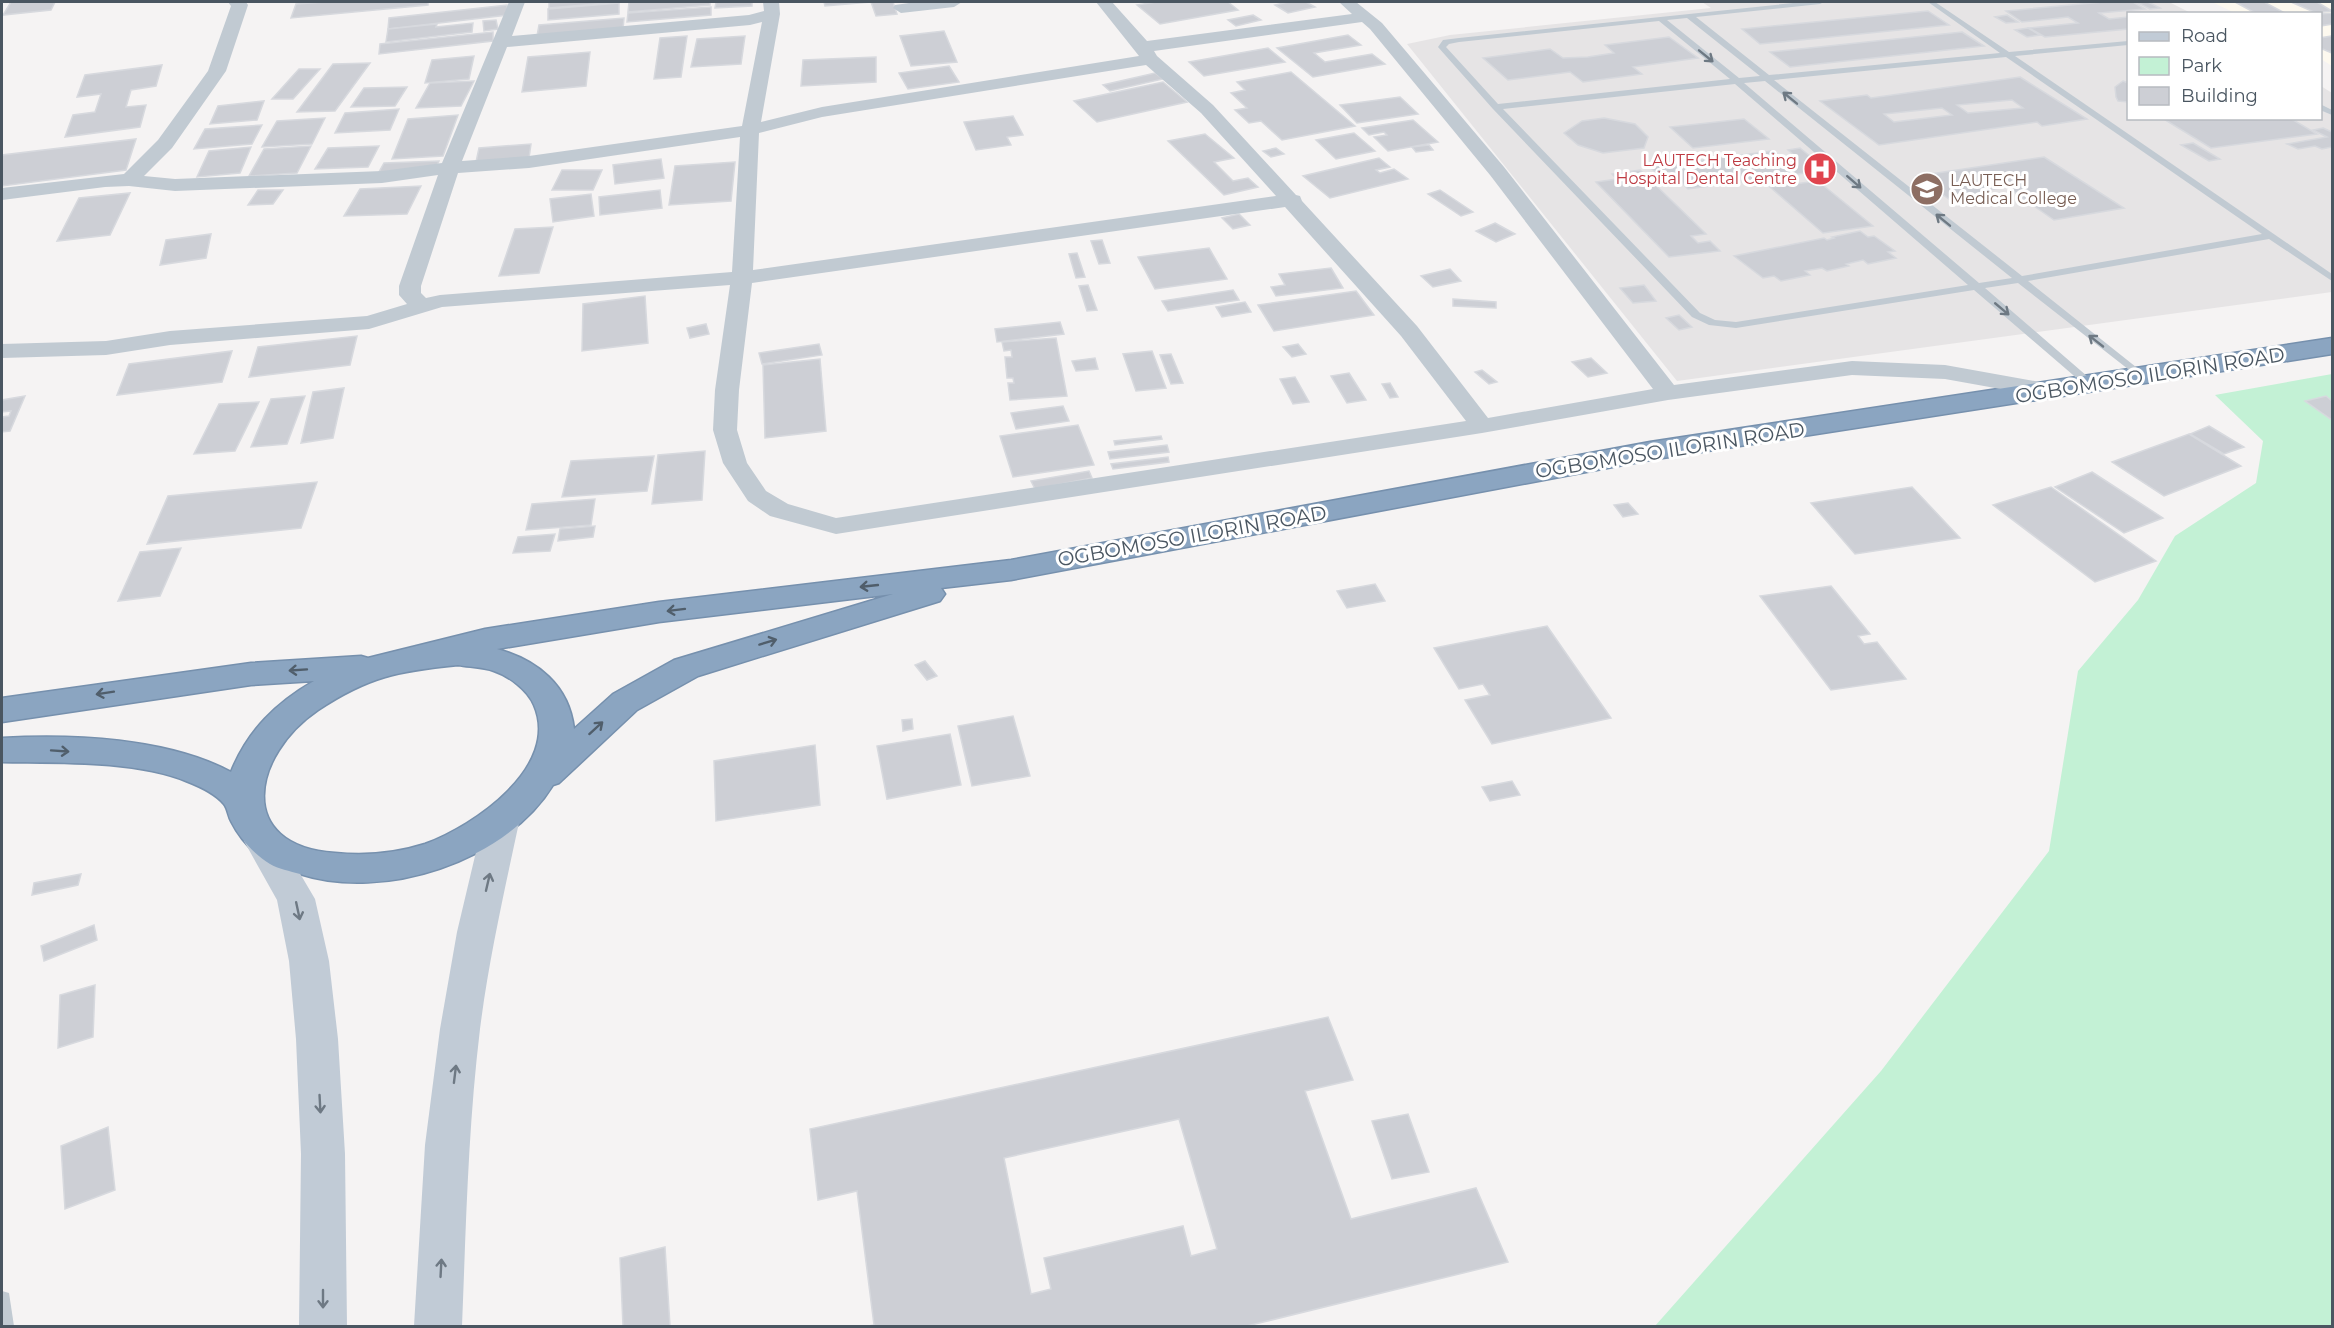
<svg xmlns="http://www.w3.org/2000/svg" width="2334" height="1328" font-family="Montserrat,sans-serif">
<rect width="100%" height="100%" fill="#f5f3f3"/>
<path fill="#fdf9ef" d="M2212,2H2332V66L2321,59L2320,14L2235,13Z"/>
<path fill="#e6e4e5" d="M1702,2H2169L2191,13L2128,14V118H2320L2321,86L2332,93V292L1677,381L1407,44L1450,35L1711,8Z"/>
<path fill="#c3f1d5" d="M2332,374V1326H1655L1881,1071L2049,851L2078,671L2138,600L2175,536L2256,483L2263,441L2215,395Z"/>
<g fill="#cdcfd5" stroke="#d7d9de" stroke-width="1.5" fill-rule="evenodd">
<path d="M11,2H55L51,10L3,15Z"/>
<path d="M326,2H428V5L291,18L296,4Z"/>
<path d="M549,2H619L549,8Z"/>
<path d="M629,2H710V5L628,12Z"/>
<path d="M716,2H752V6L715,8Z"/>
<path d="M824,2H871L825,6Z"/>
<path d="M871,2H893L897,14L876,16Z"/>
<path d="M1156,2H1228L1238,10L1160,24L1137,5Z"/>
<path d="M1288,2H1306L1315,7L1288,13L1275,5Z"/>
<path d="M2103,2H2133L2145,9L2099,13L2109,19L2128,17V29L2045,37L2029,28L2078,23L2068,17L2022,22L2006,11Z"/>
<path d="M2148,2L2160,8L2150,9L2138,3Z"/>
<path d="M2235,2H2264L2285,13L2257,14Z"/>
<path d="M2291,2H2317L2332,11L2316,13Z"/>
<path d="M619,3V14L548,20V9Z"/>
<path d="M507,5L508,15L388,29L389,18Z"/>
<path d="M711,7V15L627,22L628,13Z"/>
<path d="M1928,11L1949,25L1760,44L1742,29Z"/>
<path d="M2332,13V24L2320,26V14Z"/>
<path d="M1253,15L1261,20L1236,26L1228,20Z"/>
<path d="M2007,15L2018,22L2006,23L1995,17Z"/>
<path d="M624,18L623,29L537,36L539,25Z"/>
<path d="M496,20L498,29L484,31L483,21Z"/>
<path d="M473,23L472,32L386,42L388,29L437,24L436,27Z"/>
<path d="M2028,28L2040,35L2027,37L2015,30Z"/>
<path d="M944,31L957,62L911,66L900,36Z"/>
<path d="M493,32V41L379,54L380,44Z"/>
<path d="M1962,32L1984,46L1790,67L1770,52Z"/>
<path d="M1348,35L1361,45L1314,53L1325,62L1372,54L1385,64L1313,77L1277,48Z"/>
<path d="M687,36L681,77L654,79L660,38Z"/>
<path d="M745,36L741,64L691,67L697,39Z"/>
<path d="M2332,36V53L2320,48V38Z"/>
<path d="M1669,37L1698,58L1633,67L1642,74L1583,82L1570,72L1508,80L1483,58L1550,49L1563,58L1588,57L1614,53L1605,45Z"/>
<path d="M1268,48L1285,62L1204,76L1189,62Z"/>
<path d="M590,52L586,86L522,92L528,57Z"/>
<path d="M474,56L469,79L425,83L432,60Z"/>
<path d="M876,57V82L801,86L803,60Z"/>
<path d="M370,63L335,111L297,112L333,64Z"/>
<path d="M162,65L156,86L131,90L126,107L146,105L140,127L65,137L73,115L95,112L101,94L77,97L85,75Z"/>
<path d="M949,66L959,82L908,89L899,73Z"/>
<path d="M299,69H320L293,99H272Z"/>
<path d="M1291,72L1355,126L1282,140L1261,121L1249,123L1235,110L1247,108L1231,93L1245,90L1237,82Z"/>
<path d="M1155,73L1163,79L1110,91L1103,85Z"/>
<path d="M2020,77L2087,119L2042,126L2037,122L1879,145L1820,101L1867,95L1871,98ZM2012,100L2023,108L1968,113L1957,105ZM1942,108L1952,115L1894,122L1884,114Z"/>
<path d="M474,81L461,106L416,108L430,83Z"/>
<path d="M2123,81L2128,83V102L2118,101L2116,97L2115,87Z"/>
<path d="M1163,82L1187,102L1097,122L1074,101Z"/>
<path d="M407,87L395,106L351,107L364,88Z"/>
<path d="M1400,97L1418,114L1357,123L1340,105Z"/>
<path d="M264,101L257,120L210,124L218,106Z"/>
<path d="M399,109L390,130L335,133L345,113Z"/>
<path d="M458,115L443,156L392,159L408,119Z"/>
<path d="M1013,116L1023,135L1007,137L1011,145L976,150L964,122Z"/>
<path d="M325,118L312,144L262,147L277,121Z"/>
<path d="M1604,118L1635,124L1648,137L1644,148L1603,153L1578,145L1564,133L1582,121Z"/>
<path d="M2162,118H2290L2317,134L2211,148Z"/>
<path d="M1744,119L1769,139L1693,148L1670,127Z"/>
<path d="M1413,120L1438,142L1388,151L1374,137L1387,135L1384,132L1369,135L1362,128Z"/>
<path d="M262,125L252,144L194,149L205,129Z"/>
<path d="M2323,128L2332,132V147L2322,149L2315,146L2298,149L2287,144L2327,137L2313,130Z"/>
<path d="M1354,133L1375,151L1336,159L1316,140Z"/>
<path d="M1205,134L1234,158L1214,162L1233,181L1248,178L1258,187L1224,195L1168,141Z"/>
<path d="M136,139L126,170L2,186V155Z"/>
<path d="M2193,143L2220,159L2209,161L2181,145Z"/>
<path d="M531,144L529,158L476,162L479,148Z"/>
<path d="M1429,145L1433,150L1416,152L1412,147Z"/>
<path d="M311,146L297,173L249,176L264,149Z"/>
<path d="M379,146L368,167L315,169L328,148Z"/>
<path d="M251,147L240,173L197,177L209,151Z"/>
<path d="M1276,148L1284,154L1271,157L1263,151Z"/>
<path d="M1800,148L1827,170L1688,189L1677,178L1664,180L1650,167L1772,151L1781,158L1795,156L1788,150Z"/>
<path d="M2044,157L2124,208L2054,220L2007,187L1982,191L1989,196L1953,202L1917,176Z"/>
<path d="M1379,158L1390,167L1376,170L1380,173L1394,169L1408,179L1330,198L1303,176Z"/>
<path d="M661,159L664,178L615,184L613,165Z"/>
<path d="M439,161L435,170L379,172L384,163Z"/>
<path d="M735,162L731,201L669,205L675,166Z"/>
<path d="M562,170H602L593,190H552Z"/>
<path d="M1640,170L1706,234L1691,236L1698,243L1710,241L1720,251L1669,257L1596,182L1617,179L1612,174Z"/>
<path d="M1818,181L1873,226L1823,233L1770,187Z"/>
<path d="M421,186L407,214L344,216L360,189Z"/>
<path d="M258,190H283L273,204L248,205Z"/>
<path d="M660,190L662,208L600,215L599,197Z"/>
<path d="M1440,190L1473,212L1461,216L1428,194Z"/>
<path d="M130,193L110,235L57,241L79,198Z"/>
<path d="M591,194L594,216L553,222L550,199Z"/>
<path d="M1239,214L1250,225L1233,229L1222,218Z"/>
<path d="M1495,223L1515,234L1496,242L1476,231Z"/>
<path d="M553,227L539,273L499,276L515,229Z"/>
<path d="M1860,231L1868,237L1874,236L1895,251L1888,252L1896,258L1868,264L1863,260L1846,264L1849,266L1827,271L1822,268L1805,271L1810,275L1781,281L1774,276L1763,278L1734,256L1824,238L1827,240L1834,238L1832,237Z"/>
<path d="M211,234L206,258L160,265L166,240Z"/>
<path d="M1102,240L1110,263L1099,264L1091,241Z"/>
<path d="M1209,248L1227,279L1155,289L1138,257Z"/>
<path d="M1077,253L1085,277L1076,278L1069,254Z"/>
<path d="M1331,268L1343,288L1276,296L1271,287L1285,285L1279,274Z"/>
<path d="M1450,269L1461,281L1433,287L1421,276Z"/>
<path d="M1088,285L1097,310L1087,311L1079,286Z"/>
<path d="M1644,285L1656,301L1633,303L1620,288Z"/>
<path d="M1233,290L1239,300L1168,311L1162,301Z"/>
<path d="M1356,291L1374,315L1274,331L1258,305Z"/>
<path d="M645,296L648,343L582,351L583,304Z"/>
<path d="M1453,299L1496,302V308L1453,306Z"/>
<path d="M1245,302L1251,312L1222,317L1216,307Z"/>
<path d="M1679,315L1692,327L1679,330L1666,318Z"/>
<path d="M1060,322L1064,334L997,342L995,329Z"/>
<path d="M706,324L709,334L690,338L687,328Z"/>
<path d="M357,336L350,365L249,377L258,347Z"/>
<path d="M1056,338L1067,396L1010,400L1008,383H1014L1013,378H1007L1005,357H1012L1011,350L1004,351L1002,342Z"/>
<path d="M819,344L822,355L762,364L759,353Z"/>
<path d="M1298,344L1306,354L1292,357L1283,347Z"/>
<path d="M232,351L222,382L117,395L129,364Z"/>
<path d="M1152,351L1166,388L1136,391L1123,354Z"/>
<path d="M1171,354L1183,383L1171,384L1160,355Z"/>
<path d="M1095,358L1098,369L1076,371L1072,361Z"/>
<path d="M1591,358L1607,373L1588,377L1572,362Z"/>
<path d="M820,359L826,431L765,438L763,365Z"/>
<path d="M1482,370L1497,382L1489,384L1475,372Z"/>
<path d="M1349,373L1366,400L1347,403L1331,376Z"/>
<path d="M1295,377L1309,402L1293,404L1280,379Z"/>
<path d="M1390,383L1398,397L1390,398L1382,384Z"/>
<path d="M344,388L333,438L301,443L313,392Z"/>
<path d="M25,396L10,431L2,432V417L9,416L11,411L2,412V400Z"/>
<path d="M305,396L287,444L251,447L271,399Z"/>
<path d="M2326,396L2332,401V420L2305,401Z"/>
<path d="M259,402L235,451L194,454L219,404Z"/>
<path d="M1063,406L1069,421L1016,429L1011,413Z"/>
<path d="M1078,425L1094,465L1013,477L1000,436Z"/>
<path d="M2209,426L2244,447L2224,454L2190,434Z"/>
<path d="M2189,434L2241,466L2164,496L2112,462Z"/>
<path d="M1161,436L1162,439L1115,445L1114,441Z"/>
<path d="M1167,445L1169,452L1110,459L1108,452Z"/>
<path d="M705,451L702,500L652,504L658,455Z"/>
<path d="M654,456L647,491L562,497L571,461Z"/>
<path d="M1168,457L1169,462L1113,469L1111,464Z"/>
<path d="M1089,471L1092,478L1035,489L1031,481Z"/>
<path d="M2092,472L2163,518L2124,533L2055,487Z"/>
<path d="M317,482L301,528L147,544L168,496Z"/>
<path d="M1912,487L1960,538L1855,554L1811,503Z"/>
<path d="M2051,487L2156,561L2095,582L1993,505Z"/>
<path d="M595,499L591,525L526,530L532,504Z"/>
<path d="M1628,503L1638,514L1623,517L1614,505Z"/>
<path d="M595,526L593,537L558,541L560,529Z"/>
<path d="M555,534L550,551L513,553L518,537Z"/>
<path d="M181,548L160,596L118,601L140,552Z"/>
<path d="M1375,584L1385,601L1347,608L1337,591Z"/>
<path d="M1831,586L1870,634L1858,636L1864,644L1877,642L1906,679L1831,690L1760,596Z"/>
<path d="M1547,626L1611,718L1492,744L1465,700L1490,695L1483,684L1459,689L1434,648Z"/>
<path d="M925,661L937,676L927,680L915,665Z"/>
<path d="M1013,716L1030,776L972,786L958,726Z"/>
<path d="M912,719L913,729L903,731L902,720Z"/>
<path d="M950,734L961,785L887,799L877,746Z"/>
<path d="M815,745L820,805L716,821L714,761Z"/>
<path d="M1512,781L1520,795L1490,801L1482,787Z"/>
<path d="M81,874L78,885L32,895L34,883Z"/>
<path d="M94,925L97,940L44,961L41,946Z"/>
<path d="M95,985L93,1037L58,1048L60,995Z"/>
<path d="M1328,1017L1353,1080L1305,1091L1351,1219L1476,1188L1508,1262L1247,1326H868L874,1325L857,1191L818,1200L810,1129ZM1179,1119L1217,1249L1191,1256L1183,1226L1044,1258L1051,1289L1031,1294L1004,1158Z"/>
<path d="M1408,1114L1429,1172L1392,1179L1372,1121Z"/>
<path d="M108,1127L115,1190L65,1209L61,1146Z"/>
<path d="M665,1247L670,1326H623L620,1258Z"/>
</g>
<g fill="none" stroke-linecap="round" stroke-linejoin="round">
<g stroke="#7690ad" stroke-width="3">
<path id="highway" d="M2332,338V354L1650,460L1011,580L941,588L945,594L940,601L698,676L637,710L559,783L553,785C506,862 383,901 300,874C290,871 278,869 270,864C253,853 240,839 231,821C228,816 228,809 224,804C215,793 199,786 186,781C134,760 57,763 2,762V738C73,734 167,738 231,772C248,730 276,703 314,681L251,685L2,722V698L251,663L361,656L368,658L485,629L659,602L1011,560L1650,442ZM893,594L674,660L613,694L574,729C569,685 537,660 497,649L659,622ZM458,665C470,667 483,667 494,671C509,676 528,690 534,705C561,767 474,826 425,844C397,853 365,856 335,853C234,846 252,755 318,710C369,676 399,671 458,665Z"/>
</g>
<g fill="#c1cad2" fill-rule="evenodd">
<path d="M1803,2H1824L1820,4L1696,17L1769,75L2000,53L1928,2H1935L2009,52L2128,41V45L2015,56L2332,274V281L2269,239L2028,281L2146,375L2147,377L2142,380L2018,283L1985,288L2095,383V387H2087L1974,290L1736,328L1709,325L1692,317L1493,109L1438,47L1443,40L1459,38ZM1687,18L1760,76L1739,78L1667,20ZM1659,21L1730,79L1498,104L1446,47L1449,44L1459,42ZM2006,57L2262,234L2022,276L1774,80ZM1765,81L2012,278L1979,283L1744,83ZM1735,84L1968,285L1736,322L1715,320L1700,313L1503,109Z"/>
<path d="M2320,104L2332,110V115L2320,110Z"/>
<path d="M2,1291L9,1293L14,1326H2Z"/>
</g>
<g fill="#c1cad2" fill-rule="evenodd">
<path d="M228,2H246L248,5L226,71L172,148L144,176L175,179L382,171L442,163L509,2H525L512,36L749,15L764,11L763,2H779L780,14L761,122L822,107L1139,56L1096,2H1112L1147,41L1352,14L1339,2H1356L1382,23L1504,167L1674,385L1852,361L1945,365L2051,384L2059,386L2063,391L2059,396L2051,398L1945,379L1852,375L1668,400L1482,433L836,534L770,516L748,501L723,463L713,430L715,390L730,285L442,307L369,329L170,345L106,355L2,358V344L106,341L170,331L367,316L407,304L399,295V286L438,175L382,183L175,191L129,186L105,187L2,200V188L124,174L158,140L208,71L231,6ZM762,22L742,126L529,156L462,161L507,47L750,25ZM1362,22L1370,29L1490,175L1653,389L1488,418L1417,326L1302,201L1300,196L1296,195L1213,105L1157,56L1154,51ZM1146,65L1201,113L1276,196L753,270L759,133L822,117ZM740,137L732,272L440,295L426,298L421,293V286L458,173L529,168ZM1285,207L1401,336L1466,421L836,518L788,504L766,491L747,463L737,430L739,390L752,283Z"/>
<path d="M916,2H962L954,7L901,13L893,8L895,5Z"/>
</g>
<g fill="#c1cbd6" fill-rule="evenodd">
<path d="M502,804L515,808L520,818C505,888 489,958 480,1029C468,1128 466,1227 462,1326H414L425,1145L440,1029L457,932L484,818L489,808Z"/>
<path d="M262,827L275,831L315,899L329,961L338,1039L345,1154L347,1326H299L301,1154L296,1039L289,961L277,900L244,841L249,831Z"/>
</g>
<use href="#highway" fill="#8ba5c1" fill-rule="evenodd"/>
</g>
<defs><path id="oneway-shaft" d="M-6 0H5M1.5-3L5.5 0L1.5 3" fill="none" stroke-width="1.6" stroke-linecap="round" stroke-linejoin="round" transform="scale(1.5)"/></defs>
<g stroke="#6e7983">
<use href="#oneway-shaft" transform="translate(1706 56) rotate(39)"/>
<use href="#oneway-shaft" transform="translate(1790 98) rotate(-141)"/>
<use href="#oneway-shaft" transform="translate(1854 182) rotate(41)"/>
<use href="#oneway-shaft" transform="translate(1943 220) rotate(-141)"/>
<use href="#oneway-shaft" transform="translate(2002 309) rotate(40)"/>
<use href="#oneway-shaft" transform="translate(2096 341) rotate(-142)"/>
</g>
<g stroke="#505e6b">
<use href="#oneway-shaft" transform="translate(869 586) rotate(174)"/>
<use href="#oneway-shaft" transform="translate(676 610) rotate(173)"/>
<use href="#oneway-shaft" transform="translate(768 642) rotate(-17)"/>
<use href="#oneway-shaft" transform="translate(298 670) rotate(176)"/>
<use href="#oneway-shaft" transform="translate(105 693) rotate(171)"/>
<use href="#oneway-shaft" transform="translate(596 728) rotate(-42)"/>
<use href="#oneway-shaft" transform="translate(60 751) rotate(4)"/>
</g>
<g stroke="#6e7984">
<use href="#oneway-shaft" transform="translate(488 882) rotate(-77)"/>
<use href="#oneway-shaft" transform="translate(298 911) rotate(78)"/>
<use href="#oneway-shaft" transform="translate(455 1074) rotate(-83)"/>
<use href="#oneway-shaft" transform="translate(320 1104) rotate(87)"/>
<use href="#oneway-shaft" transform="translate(441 1268) rotate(-87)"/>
<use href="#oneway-shaft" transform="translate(323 1299) rotate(90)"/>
</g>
<defs>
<g id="hospital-disc" transform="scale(1.725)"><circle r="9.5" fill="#e0444e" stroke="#fff"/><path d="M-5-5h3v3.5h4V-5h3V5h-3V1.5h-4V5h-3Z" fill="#fff"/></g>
<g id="university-disc" transform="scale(1.725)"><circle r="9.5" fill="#8d6e63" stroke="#fff"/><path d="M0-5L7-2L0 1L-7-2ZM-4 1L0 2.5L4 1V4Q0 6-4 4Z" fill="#fff"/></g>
</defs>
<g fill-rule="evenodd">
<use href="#hospital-disc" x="1820" y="169"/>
<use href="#university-disc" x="1927" y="189"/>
</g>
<g text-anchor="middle" stroke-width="6" stroke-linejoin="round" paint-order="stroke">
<g font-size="16" fill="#be3a42" stroke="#fff" text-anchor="end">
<text x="1797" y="166">LAUTECH Teaching<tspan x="1797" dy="18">Hospital Dental Centre</tspan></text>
</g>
<g font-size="16" fill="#785e54" stroke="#fff" text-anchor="start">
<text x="1950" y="186">LAUTECH<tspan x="1950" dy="18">Medical College</tspan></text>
</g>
<g font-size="20" fill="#4a5661" stroke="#fff">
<text transform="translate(2150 375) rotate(-9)" y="7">OGBOMOSO ILORIN ROAD</text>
<text transform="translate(1670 450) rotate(-9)" y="7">OGBOMOSO ILORIN ROAD</text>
<text transform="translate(1192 536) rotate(-10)" y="7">OGBOMOSO ILORIN ROAD</text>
</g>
</g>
<rect width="2334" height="1328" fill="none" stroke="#4a5661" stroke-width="6"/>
<rect x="2127" y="12" width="195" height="108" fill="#ffffff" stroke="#b7bbc0" stroke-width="1.5"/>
<rect x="2139" y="32" width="30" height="9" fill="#c1cbd6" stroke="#b7bbc0" stroke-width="1.5"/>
<text x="2181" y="42" font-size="18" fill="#4a5661">Road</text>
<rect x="2139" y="57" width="30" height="18" fill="#c3f1d5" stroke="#b7bbc0" stroke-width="1.5"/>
<text x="2181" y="72" font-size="18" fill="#4a5661">Park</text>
<rect x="2139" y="87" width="30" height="18" fill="#cdcfd5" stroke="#b7bbc0" stroke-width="1.5"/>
<text x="2181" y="102" font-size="18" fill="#4a5661">Building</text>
</svg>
